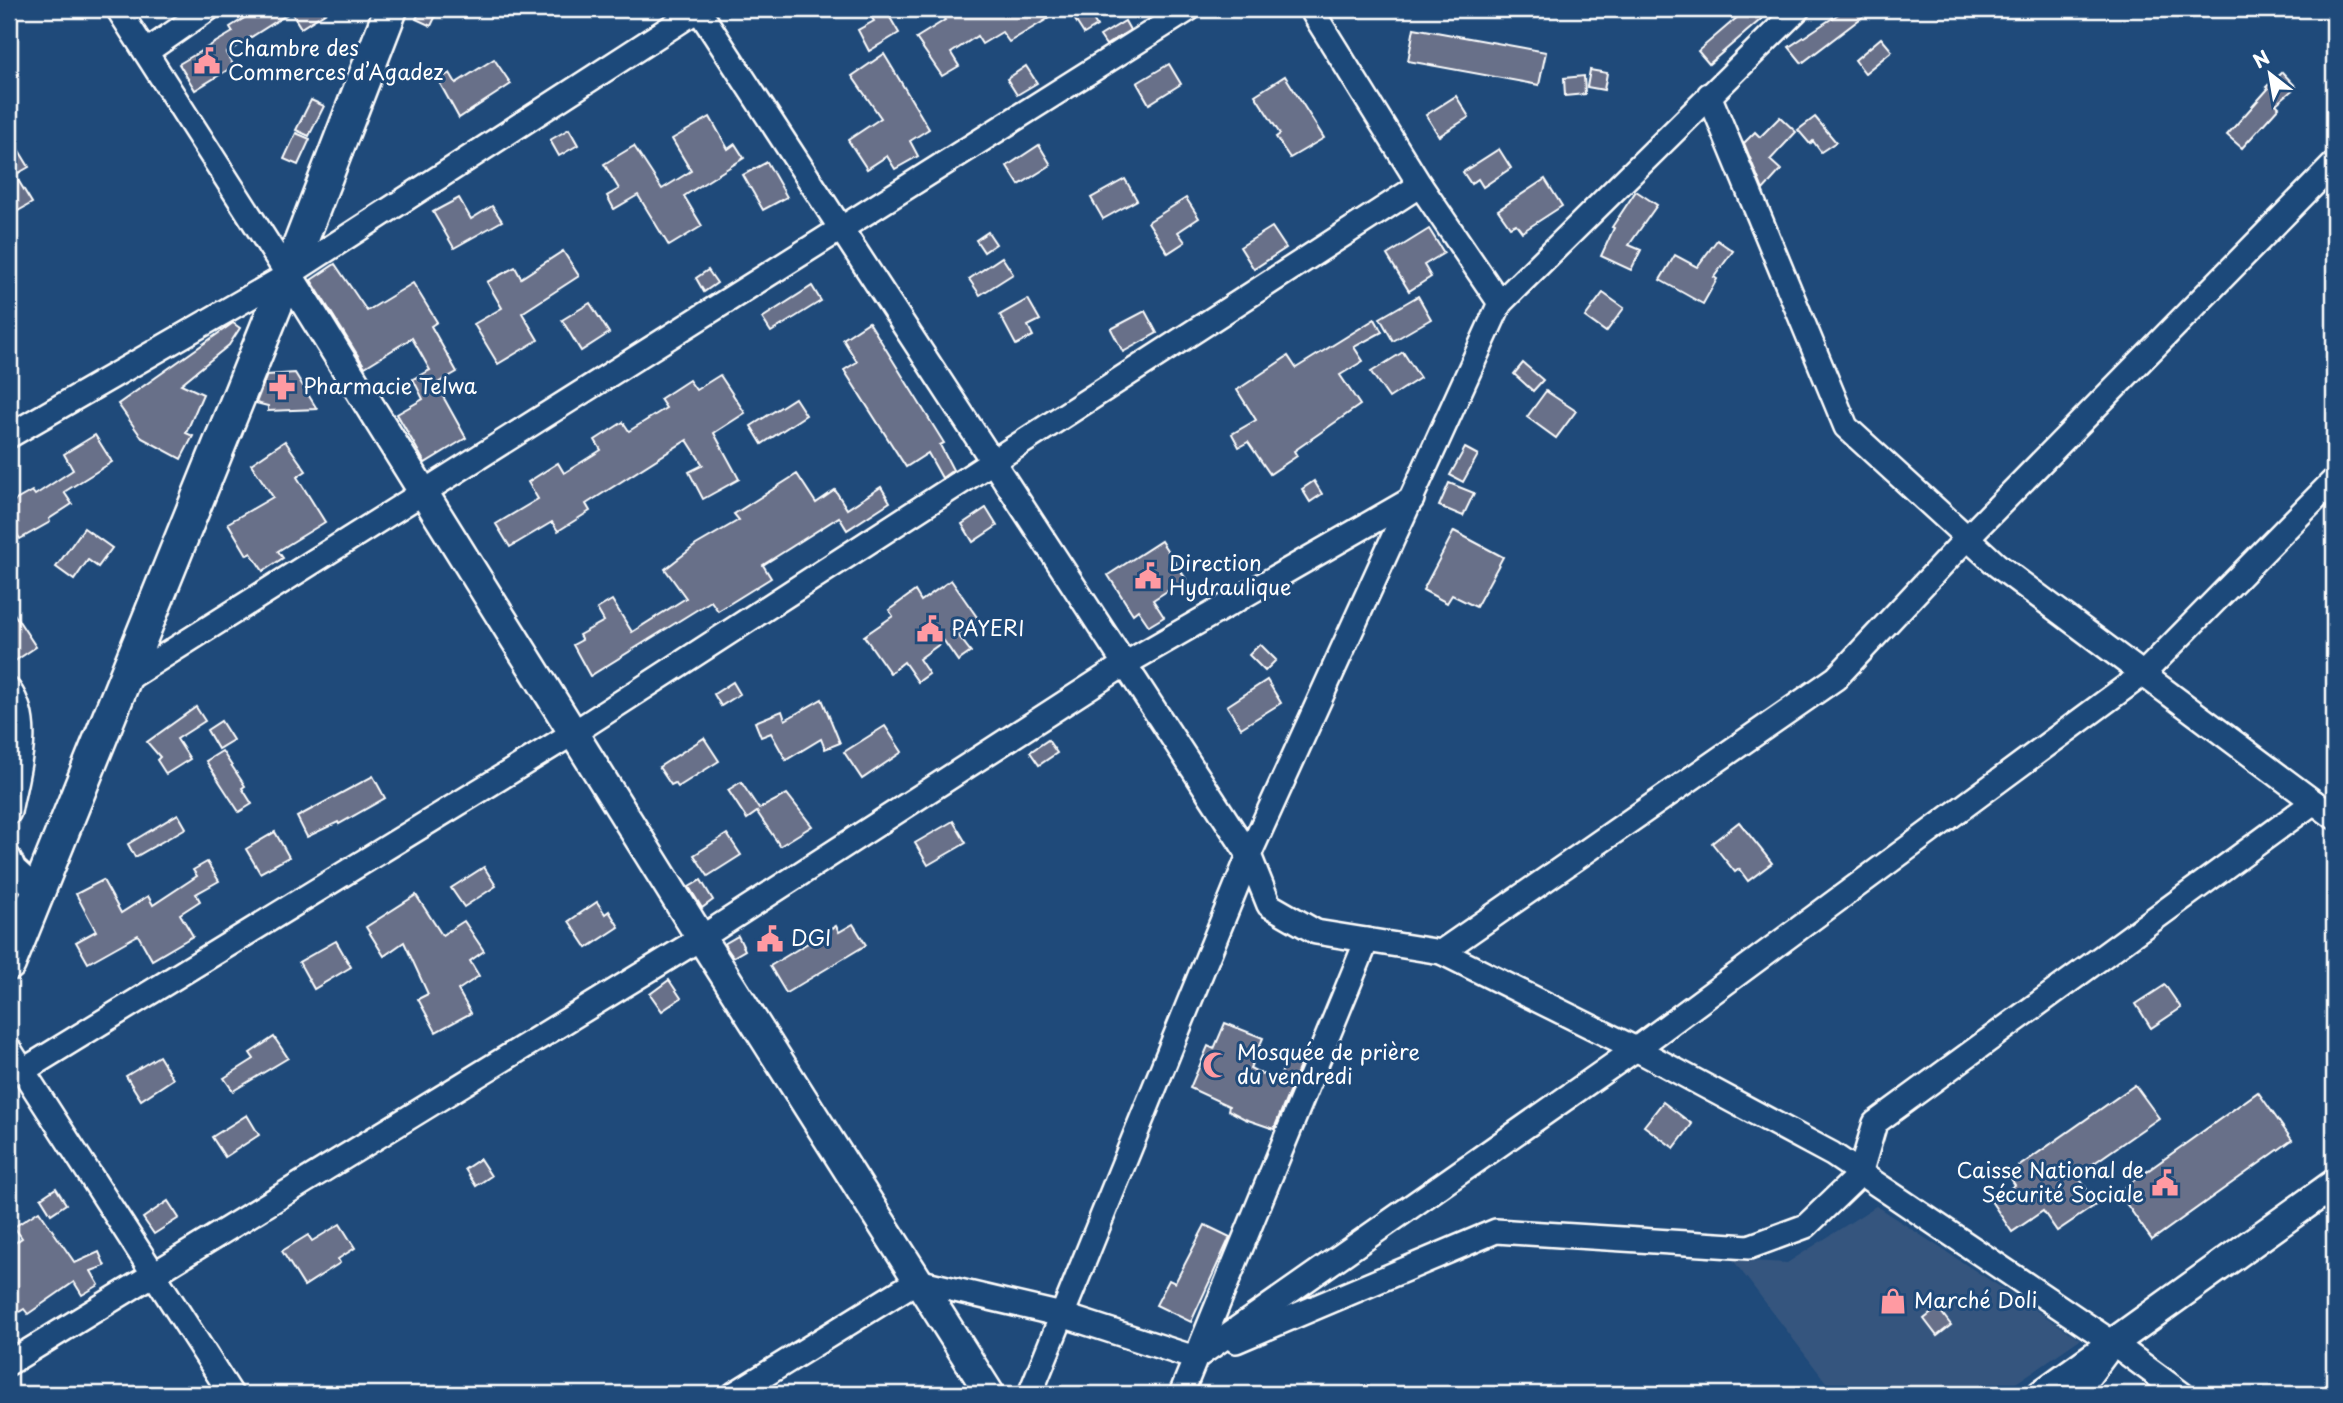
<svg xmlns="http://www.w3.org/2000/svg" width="2343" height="1403" font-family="'Playpen Sans',sans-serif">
<rect width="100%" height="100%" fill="#1f4a7a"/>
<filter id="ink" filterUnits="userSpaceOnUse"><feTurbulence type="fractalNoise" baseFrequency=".0143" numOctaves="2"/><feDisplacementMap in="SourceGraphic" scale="14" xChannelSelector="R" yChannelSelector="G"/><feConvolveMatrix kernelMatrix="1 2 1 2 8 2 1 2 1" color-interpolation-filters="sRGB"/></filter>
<g filter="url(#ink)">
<path fill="#35557e" d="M1876,1206L2080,1339L2000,1394H1835L1733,1260L1787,1263Z"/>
<g fill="#676f89" stroke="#fff" stroke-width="2">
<path d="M259,9H331L301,28L291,12L226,53L234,66L195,90L179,64L233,32L230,27Z"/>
<path d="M421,9H439L431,26L416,19Z"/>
<path d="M866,9H885L899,33L869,51L858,30L874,21Z"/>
<path d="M937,9H1064L1009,42L1002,32L982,44L977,36L951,53L959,66L942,76L916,38L945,20Z"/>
<path d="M1068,9H1087L1097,26L1084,34Z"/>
<path d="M1747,9H1773L1709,64L1698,51Z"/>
<path d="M1846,9H1873L1802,63L1789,47Z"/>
<path d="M1125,21L1130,30L1106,45L1100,36Z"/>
<path d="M1414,28L1546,52L1539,85L1408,61Z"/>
<path d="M1881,38L1892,51L1865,73L1855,60Z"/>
<path d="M884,54L929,129L910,141L918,156L895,169L887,156L867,169L848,140L881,118L852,76Z"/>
<path d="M494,59L511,84L459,118L438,80L450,73L456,83Z"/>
<path d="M1169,64L1181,84L1149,104L1137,83Z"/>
<path d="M1026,66L1037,83L1017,95L1007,79Z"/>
<path d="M1590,70L1607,73L1604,90L1587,87Z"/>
<path d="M2282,72L2296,87L2276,104L2279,107L2242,148L2227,135L2268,89L2266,87Z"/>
<path d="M1285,76L1324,138L1290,158L1276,137L1280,134L1255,95Z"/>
<path d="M1584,76L1585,94L1565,96L1564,78Z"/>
<path d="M1456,96L1469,117L1439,136L1426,115Z"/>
<path d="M311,100L324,106L309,136L296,130Z"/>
<path d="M710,117L728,149L735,144L744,158L684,196L702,226L669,246L638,195L614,209L607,196L619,189L604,164L634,146L662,189L691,171L672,139Z"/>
<path d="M1780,117L1796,132L1770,160L1781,170L1763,190L1744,143L1755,132L1760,137Z"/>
<path d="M1815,117L1836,142L1821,152L1813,141L1810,144L1798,130Z"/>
<path d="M569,129L578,145L559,156L550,140Z"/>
<path d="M296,133L310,139L298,165L284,159Z"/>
<path d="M9,134L29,167L15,175L32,203L9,216Z"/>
<path d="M1039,145L1051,165L1019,185L1007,166Z"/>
<path d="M1499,149L1511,168L1483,187L1478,179L1471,184L1463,172Z"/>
<path d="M767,162L787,197L763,210L743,175Z"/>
<path d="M1125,179L1137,200L1103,219L1091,198Z"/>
<path d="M1545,179L1562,206L1522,232L1516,224L1510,227L1498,210Z"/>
<path d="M1636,191L1657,205L1629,245L1641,250L1631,270L1601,256L1614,228L1612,227Z"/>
<path d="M459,198L471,219L492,206L502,221L454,248L433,212Z"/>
<path d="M1186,198L1199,218L1178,232L1185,242L1168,253L1148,222Z"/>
<path d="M1272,227L1286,248L1254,269L1240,247Z"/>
<path d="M1429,229L1444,253L1424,265L1431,277L1409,291L1387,255Z"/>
<path d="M988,232L996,244L984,252L976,240Z"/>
<path d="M1717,240L1733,251L1714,277L1717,279L1703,304L1660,280L1675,255L1697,267Z"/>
<path d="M563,251L579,276L522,313L538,340L498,364L474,324L502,308L487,282L515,267L521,278Z"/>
<path d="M1002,257L1013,274L980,295L969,279Z"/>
<path d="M335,264L367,311L413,283L437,322L431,326L457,372L436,384L466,438L425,463L397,414L423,399L413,379L430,370L412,338L365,367L311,280Z"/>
<path d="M708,270L717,283L704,292L696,278Z"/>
<path d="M812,286L821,301L771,332L762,318Z"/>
<path d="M1603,293L1624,308L1606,332L1585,317Z"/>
<path d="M1418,296L1431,319L1393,341L1380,318Z"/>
<path d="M1028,299L1040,320L1028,326L1033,336L1016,345L1000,315Z"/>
<path d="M590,303L609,333L581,351L562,320Z"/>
<path d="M1145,311L1157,333L1123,352L1111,329Z"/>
<path d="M1375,319L1382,332L1354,347L1363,361L1340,375L1360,405L1294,451L1297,456L1270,474L1248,442L1239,447L1232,434L1256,420L1237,390L1288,356L1296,368Z"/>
<path d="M869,322L944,443L940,445L953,470L942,478L928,453L906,467L844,370L857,362L843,339Z"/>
<path d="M233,323L240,328L229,345L181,384L203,394L186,433L193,436L181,459L142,438L118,404Z"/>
<path d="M1403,352L1420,378L1389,398L1371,372Z"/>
<path d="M1523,363L1543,380L1533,391L1514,374Z"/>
<path d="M295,373L317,409L268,411V406L256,403L267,375Z"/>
<path d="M720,375L745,413L714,433L739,479L703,499L689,472L703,465L687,440L586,504L590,511L558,531L552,522L510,547L496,524L538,499L528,482L558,463L564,473L601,450L595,440L623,422L629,431L666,408L660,399L689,380L696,390Z"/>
<path d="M1546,391L1576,411L1556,438L1527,417Z"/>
<path d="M795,398L806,415L762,444L751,426Z"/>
<path d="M95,435L112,462L64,492L72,504L49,519L50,522L20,539L15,531L9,535V504L32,491L35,495L73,470L64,454Z"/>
<path d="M285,441L306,471L297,477L325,522L278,551L283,558L263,571L251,553L247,555L228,523L273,497L251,464Z"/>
<path d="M1465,448L1478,455L1463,482L1450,475Z"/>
<path d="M797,474L816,503L835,490L847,509L881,487L890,502L847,530L839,517L763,565L771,578L718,611L711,601L590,676L573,645L582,640L579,635L604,621L597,609L612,600L632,632L686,598L665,569L696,545L739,520L734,514Z"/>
<path d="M1314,481L1322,494L1310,502L1302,489Z"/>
<path d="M1449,483L1474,493L1463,516L1439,506Z"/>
<path d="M986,508L997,526L973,542L962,524Z"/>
<path d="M84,528L112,548L98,567L88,560L74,580L56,567Z"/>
<path d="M1454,531L1503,557L1476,607L1452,595L1447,603L1423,590Z"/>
<path d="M1161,541L1186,579L1153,600L1164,617L1149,626L1138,610L1133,614L1108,575Z"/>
<path d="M951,580L979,620L958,635L971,652L958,661L944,641L919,659L929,674L918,682L904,662L890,673L864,636L893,616L889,610L915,591L921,601Z"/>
<path d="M9,606L36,647L9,665Z"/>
<path d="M1260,644L1276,660L1265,671L1249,655Z"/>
<path d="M1267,680L1281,703L1241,728L1227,706Z"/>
<path d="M733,682L740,694L721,706L714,694Z"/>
<path d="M822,699L840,743L825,749L821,739L786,760L771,733L761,737L755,722L782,711L785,720Z"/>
<path d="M196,707L205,721L177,739L190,759L166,774L157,760L160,757L147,742Z"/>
<path d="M221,721L233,740L218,749L207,730Z"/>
<path d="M885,726L902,752L862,779L844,752Z"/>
<path d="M704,738L719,761L678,787L675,783L671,785L659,767Z"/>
<path d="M1048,740L1057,753L1039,765L1030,752Z"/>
<path d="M222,751L245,786L242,788L252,804L239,812L206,761Z"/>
<path d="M373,776L385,798L339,824L338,822L307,837L297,817Z"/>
<path d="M741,782L759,809L787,794L812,826L780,846L757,812L747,819L728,790Z"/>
<path d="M178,814L186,828L135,857L128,844Z"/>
<path d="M953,821L966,843L928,865L915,843Z"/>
<path d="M1739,822L1772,863L1748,881L1739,869L1735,872L1712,843Z"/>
<path d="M275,832L289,857L260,873L246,849Z"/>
<path d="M727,834L741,855L708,876L694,855Z"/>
<path d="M207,862L219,881L196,894L200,901L180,914L193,936L152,960L138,935L88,963L76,942L96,931L76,894L103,880L121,913L148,896L153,905L197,876L193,870Z"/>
<path d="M484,867L496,886L464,907L451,888Z"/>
<path d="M701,880L713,900L702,908L689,887Z"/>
<path d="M416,895L442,935L464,921L484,951L470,961L479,976L458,990L471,1013L436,1032L418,999L428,994L404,942L384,956L366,927Z"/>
<path d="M597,902L605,914L609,911L619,927L587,948L569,921Z"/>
<path d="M853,924L866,945L786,993L770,966L836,926L839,932Z"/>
<path d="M738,936L745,950L733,957L724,944Z"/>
<path d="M336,941L351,967L314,989L299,962Z"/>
<path d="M669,980L681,998L662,1011L650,994Z"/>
<path d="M2165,985L2181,1008L2151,1028L2136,1004Z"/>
<path d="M1225,1023L1263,1038L1250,1068L1278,1082L1286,1061L1300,1066L1274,1129L1245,1119L1228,1110L1229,1106L1190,1088L1208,1046L1214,1049Z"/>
<path d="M274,1037L288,1058L233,1091L224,1078L254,1059L250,1053Z"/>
<path d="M159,1056L173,1079L141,1100L126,1076Z"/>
<path d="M2135,1085L2159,1118L2077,1175L2097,1204L2057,1231L2043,1211L2012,1232L1991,1201L2015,1185L2008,1174Z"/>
<path d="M2258,1092L2292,1140L2152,1240L2118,1192Z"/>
<path d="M1663,1102L1692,1124L1674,1148L1644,1126Z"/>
<path d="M247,1115L259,1135L225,1157L212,1137Z"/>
<path d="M480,1159L491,1176L476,1186L465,1169Z"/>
<path d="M56,1188L66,1204L51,1214L41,1198Z"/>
<path d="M168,1201L179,1218L154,1234L143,1218Z"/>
<path d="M39,1211L75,1263L99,1252L105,1266L91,1271L99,1285L82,1295L74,1282L28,1314L24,1309L16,1314L9,1302V1247L22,1238L14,1227Z"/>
<path d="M340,1224L355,1248L338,1259L340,1263L304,1286L282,1251L308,1235L312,1241Z"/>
<path d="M1205,1225L1230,1237L1191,1322L1156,1305L1169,1280L1175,1283Z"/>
<path d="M1938,1308L1951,1325L1937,1336L1924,1319Z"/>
</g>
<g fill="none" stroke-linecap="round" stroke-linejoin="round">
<g stroke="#fff" stroke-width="28">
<g id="minor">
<path d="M118,9L288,275"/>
<path d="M698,9L1249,855L1269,905L1316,932L1441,952L1636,1049L1832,1154L2113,1343L2182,1394"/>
<path d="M1311,9L1420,185L1500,303"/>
<path d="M146,52L208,9"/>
<path d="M1709,95L1846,427L1997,565L2334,817"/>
<path d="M9,436L288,275L699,9"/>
<path d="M121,683L1189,9"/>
<path d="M9,690C34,724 16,774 9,812"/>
<path d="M9,858L14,869L38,891"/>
<path d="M1441,952L1836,678L1967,538L2334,164"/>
<path d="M9,1049L231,1394"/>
<path d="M24,1070L575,732L1420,185"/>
<path d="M1236,1341L1496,1231L1749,1247L1806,1226L1860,1174L1875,1123L2314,802"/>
<path d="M9,1363L701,938L1125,664L1412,499"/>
<path d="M734,1394L917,1281L1062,1315L1195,1358L1636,1049L2143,674L2334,480"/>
<path d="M1030,1394L1249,855L1500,303L1798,9"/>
<path d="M1181,1394L1367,940"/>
<path d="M2076,1394L2105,1355"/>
</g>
</g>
<g stroke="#fff" stroke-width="33">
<g id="tertiary">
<path d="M288,275L701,938L990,1394"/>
<path d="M2042,1394L2334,1184"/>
</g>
</g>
<g stroke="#fff" stroke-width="37">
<path id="secondary" d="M9,964L288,275L391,9"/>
</g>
<use href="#minor" stroke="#1f4a7a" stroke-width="23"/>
<use href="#tertiary" stroke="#1f4a7a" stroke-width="28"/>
<use href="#secondary" stroke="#1f4a7a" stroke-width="32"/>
</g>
</g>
<defs>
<g id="civic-bare" transform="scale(2.1)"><path d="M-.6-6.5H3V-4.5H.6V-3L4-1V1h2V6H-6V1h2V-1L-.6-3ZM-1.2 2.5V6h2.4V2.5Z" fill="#ff9aa2" stroke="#1f4a7a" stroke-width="2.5" paint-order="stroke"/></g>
<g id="pharmacy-bare" transform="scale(2.1)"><path d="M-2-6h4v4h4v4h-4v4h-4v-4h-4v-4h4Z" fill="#ff9aa2" stroke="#1f4a7a" stroke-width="2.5" paint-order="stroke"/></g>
<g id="mosque-bare" transform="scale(2.1)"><path d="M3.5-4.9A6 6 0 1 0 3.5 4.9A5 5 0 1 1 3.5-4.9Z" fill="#ff9aa2" stroke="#1f4a7a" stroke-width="2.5" paint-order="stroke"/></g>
<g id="shop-bare" transform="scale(2.1)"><path d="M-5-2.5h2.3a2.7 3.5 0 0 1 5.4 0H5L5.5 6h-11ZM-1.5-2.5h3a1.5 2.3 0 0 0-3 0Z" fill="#ff9aa2" stroke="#1f4a7a" stroke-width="2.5" paint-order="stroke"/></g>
</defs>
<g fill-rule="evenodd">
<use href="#civic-bare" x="207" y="61"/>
<use href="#pharmacy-bare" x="282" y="387"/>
<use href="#civic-bare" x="1148" y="576"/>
<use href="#civic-bare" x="930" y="629"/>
<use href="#civic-bare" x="770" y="939"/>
<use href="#mosque-bare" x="1216" y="1065"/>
<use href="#civic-bare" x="2165" y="1183"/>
<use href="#shop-bare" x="1893" y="1301"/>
</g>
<g text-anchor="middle" stroke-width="6" stroke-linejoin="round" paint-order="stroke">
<g font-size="21" fill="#fff" stroke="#1f4a7a" text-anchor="start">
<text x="228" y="56">Chambre des<tspan x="228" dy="24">Commerces d’Agadez</tspan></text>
<text x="303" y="394">Pharmacie Telwa</text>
<text x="1169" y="571">Direction<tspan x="1169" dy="24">Hydraulique</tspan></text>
<text x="951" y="636">PAYERI</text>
<text x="791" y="946">DGI</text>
<text x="1237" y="1060">Mosquée de prière<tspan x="1237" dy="24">du vendredi</tspan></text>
<text x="2144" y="1178" text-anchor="end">Caisse National de<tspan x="2144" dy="24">Sécurité Sociale</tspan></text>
<text x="1914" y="1308">Marché Doli</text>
</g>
</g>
<rect width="2343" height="1403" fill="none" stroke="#1f4a7a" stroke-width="35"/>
<rect x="18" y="18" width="2308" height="1368" fill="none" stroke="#fff" stroke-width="2.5" filter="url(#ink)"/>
<g transform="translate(2270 74) rotate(329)" stroke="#1f4a7a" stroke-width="5" paint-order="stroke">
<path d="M0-5L12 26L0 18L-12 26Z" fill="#ffffff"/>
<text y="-10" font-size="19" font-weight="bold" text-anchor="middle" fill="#ffffff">N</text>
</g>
</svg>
